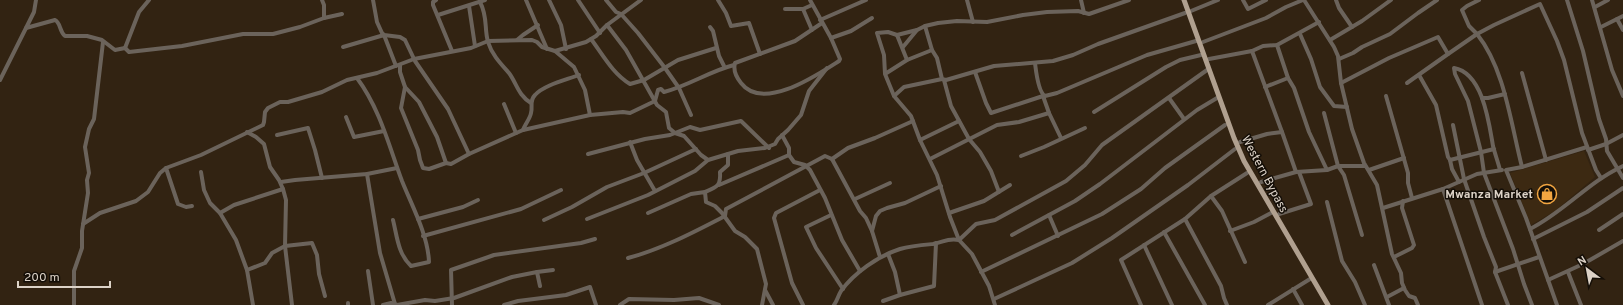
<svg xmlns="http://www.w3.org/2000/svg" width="1623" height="305" font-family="Overpass,sans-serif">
<rect width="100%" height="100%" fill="#322312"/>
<path fill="#3c2912" d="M1584,151L1595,177L1555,211L1531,225L1510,173Z"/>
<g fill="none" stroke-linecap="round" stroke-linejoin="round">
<g stroke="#6b635b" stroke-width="4">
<path d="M322,0L324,5V18"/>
<path d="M373,0L377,22L382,33L384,35L400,37L405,40L415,61L448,109L469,154L523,130L590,115L623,112L630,113L655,101L658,90L661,89L664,92C688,86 710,71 734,65"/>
<path d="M436,0L433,2V5L452,51"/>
<path d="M526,0L547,49"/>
<path d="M549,0L561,25L566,49"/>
<path d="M578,0L600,33"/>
<path d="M606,0L616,12L621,14L638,33L665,68L679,88L691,115"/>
<path d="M718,0L726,13L731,26L749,23L760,54"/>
<path d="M810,0L831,38L840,59L839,61C817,75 763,112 741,83C737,78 733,70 735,63L795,41L822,23"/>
<path d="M967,0L973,22"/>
<path d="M1081,0L1084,13"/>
<path d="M1243,0L1248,9L1266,0"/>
<path d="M1304,0L1334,47L1338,56L1341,83L1352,129L1364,163L1377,185L1392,254L1401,273L1402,283L1405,290L1409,296L1415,298L1418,305"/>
<path d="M1336,0L1339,8L1352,27"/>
<path d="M1567,0L1583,51L1599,119L1606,139L1607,151L1623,178"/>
<path d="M1592,0L1612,70L1623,96"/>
<path d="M480,2C488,17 484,28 488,42C492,55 501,64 509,73C517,84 518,95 531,103"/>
<path d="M469,6L475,46"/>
<path d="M1595,7L1608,0"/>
<path d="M785,9H803L812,5"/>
<path d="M803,9L812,30"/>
<path d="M1191,11L1218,0"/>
<path d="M438,15L485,0"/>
<path d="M1617,19L1623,30"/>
<path d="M820,20L866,0"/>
<path d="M607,25L626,50L657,105L666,112L669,128L675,133L684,136L701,155L708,160L738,151L765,148L775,144L778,139L788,130L801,115L809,91L827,68"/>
<path d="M925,26L932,50"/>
<path d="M710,27L713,31L719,56L724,66"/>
<path d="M1601,27L1623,16"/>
<path d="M26,28L55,20C61,23 59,31 65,36H87L102,40L115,50L125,48"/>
<path d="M1300,34L1311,59L1320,87L1334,106L1347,107"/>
<path d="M897,35L917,30"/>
<path d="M831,38L851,31L872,18"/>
<path d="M591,39C603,55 613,74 630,84L644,80L678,60L716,48"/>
<path d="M517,40L523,35L538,25"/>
<path d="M1330,40L1362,21L1391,0"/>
<path d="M1203,42L1266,18L1286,7L1303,0"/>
<path d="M1277,45L1288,78L1294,88L1309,132L1327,170"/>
<path d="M343,47L384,35L396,66"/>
<path d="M903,47L917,30L925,26L938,23L957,21L987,22L1023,15L1047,12L1078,11L1089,14L1129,0"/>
<path d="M125,48L129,52L182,46L243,34H273L300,27L324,18L342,14"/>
<path d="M125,48L139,12L149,0"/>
<path d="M555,51L586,42L596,36L607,25L641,0"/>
<path d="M1252,51L1282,132"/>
<path d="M1209,59L1252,51L1263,46L1277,45L1319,22"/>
<path d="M1339,59L1353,53L1362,47L1390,34L1418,13L1437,0"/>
<path d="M907,60L932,50L937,58L942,79L946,80L994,66L1053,61L1073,55L1098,44L1185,13"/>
<path d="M1035,63C1036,71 1038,92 1045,96L1057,93L1147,55L1196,41"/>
<path d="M400,65V72L405,87L419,102L437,137L446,163L451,164L469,154"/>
<path d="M975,72L986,103L991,113L1043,96L1049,113L1061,138"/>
<path d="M1522,73L1546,160"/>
<path d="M885,74L884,55L877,33L888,32L897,35L907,60L885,74L894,96L911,116L920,140L937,175L950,217L959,240L972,254L989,286L995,305"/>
<path d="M1419,75L1436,105L1448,157L1450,160L1452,169L1459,182"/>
<path d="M357,78C380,109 389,146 402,181C412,206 428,235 429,262L411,266C398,254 397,236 393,220"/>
<path d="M0,80L34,12L36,0"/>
<path d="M944,80L951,106L969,139L980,152L991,171L999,192"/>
<path d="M1341,83L1389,58L1438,37L1448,54L1477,34L1469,26L1462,10L1467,6L1479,0"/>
<path d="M1407,83L1448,54"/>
<path d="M405,87L401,108L418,150L420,160L423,168L429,169L446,163"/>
<path d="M1265,87L1288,78"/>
<path d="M894,96L904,87L942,79"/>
<path d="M1386,96L1408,173V183L1412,198"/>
<path d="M1169,98L1184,119"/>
<path d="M1482,98H1488L1505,94"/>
<path d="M504,104L516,133"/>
<path d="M1094,112L1166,67L1180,60L1201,55"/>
<path d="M1324,113L1338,166L1344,175L1362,235"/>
<path d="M346,117L354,137L384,131"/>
<path d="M1453,125L1464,179L1484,237L1496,267L1495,272L1508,305"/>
<path d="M523,130C525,124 530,119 531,113C533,106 529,101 535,95C544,85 566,80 579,75"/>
<path d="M247,132L256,137L264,144L270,167L279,180L283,189L286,200L285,246L292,305"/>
<path d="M277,135L308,128L315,150L322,178"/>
<path d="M782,135L789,148V155L794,162L805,165L810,170L825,198L842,240L860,271"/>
<path d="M920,140L959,121"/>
<path d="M630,142L637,160L655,191"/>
<path d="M1240,142L1267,134L1282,132L1296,172"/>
<path d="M1588,150L1606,144L1623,135"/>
<path d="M588,154L645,139L670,135L690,127L700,130L741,121L769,148"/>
<path d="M1021,156L1044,147L1085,128"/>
<path d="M832,159L848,148L875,138L913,121"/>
<path d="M930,159L997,125L1019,122L1049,113"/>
<path d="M1450,160L1494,149"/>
<path d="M1522,167C1511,125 1505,69 1477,34L1494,25L1540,4L1557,41L1564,60L1582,133L1596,170L1601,178"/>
<path d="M166,168L178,204L186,207L192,206"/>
<path d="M1369,170L1404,158"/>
<path d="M1500,170C1498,162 1495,154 1493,146C1489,123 1483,73 1454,68L1455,74L1468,101L1481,152L1484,173L1513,249L1524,284L1532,305"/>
<path d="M201,172L204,190L210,203L220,213L236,240L247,270L253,305"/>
<path d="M367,174L380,253L395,304"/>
<path d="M281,182L295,180L367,174L397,168"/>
<path d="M1261,182L1296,172L1327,170L1338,166H1365"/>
<path d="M719,185L789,155"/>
<path d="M1443,189L1482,305"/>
<path d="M705,192C717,187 721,186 720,172L728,165V154"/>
<path d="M1211,196L1222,211L1245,262"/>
<path d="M855,199L890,183"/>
<path d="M1327,202L1342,261L1355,282L1365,305"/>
<path d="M1383,208L1443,189L1477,174L1502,170"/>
<path d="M220,213L234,205L283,189"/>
<path d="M648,213L691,194L705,192L706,202L715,206L722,213L735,231L745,237L757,249L766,284L762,305"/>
<path d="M949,213L984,201L1010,185"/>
<path d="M1279,214L1311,204L1299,172"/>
<path d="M831,215L806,227L816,248L843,289"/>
<path d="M1049,215L1058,236"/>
<path d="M418,219L463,207L478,200"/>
<path d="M587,219L648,195L695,171L708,160"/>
<path d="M544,220L572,207L607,187L644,173L696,149"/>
<path d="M83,224L100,213L136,201L148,192L160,173L166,168L201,155L263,125L264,122L265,112L268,108L280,102H288L322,92L347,80L377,73L414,59L471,48L488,41L532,40L537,42L542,47L555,51L574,67L585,90L590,115"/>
<path d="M1530,229C1564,212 1588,182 1623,166"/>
<path d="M1599,230L1623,214"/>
<path d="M1230,231L1254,222L1271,213"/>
<path d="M1164,232L1205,305"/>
<path d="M1012,235L1075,201L1100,184L1197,110L1217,98"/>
<path d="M423,236L521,209L561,190"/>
<path d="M1533,239L1587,212L1623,188"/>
<path d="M1144,245L1172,305"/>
<path d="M888,254L895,272L900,295"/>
<path d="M880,257L872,231L876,216L880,211L887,208L905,203L941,186"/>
<path d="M1394,257L1412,248L1414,245L1402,208L1403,201"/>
<path d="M628,258C662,249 694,232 725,216L726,209L825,156L832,159L860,211L866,218L872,231"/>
<path d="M1374,265L1389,305"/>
<path d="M247,270L265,263L272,253L285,246L312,243L317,255L319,274L325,296"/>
<path d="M368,271L373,305"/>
<path d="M537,272L553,270"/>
<path d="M981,272L1102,214L1141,189L1165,168L1225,125"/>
<path d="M1495,272L1539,257"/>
<path d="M1568,272L1581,305"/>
<path d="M1548,280L1583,264L1623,241"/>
<path d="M1293,289L1302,305"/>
<path d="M765,290L773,305"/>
<path d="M1387,297L1404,288"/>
<path d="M994,299L1072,263L1112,238L1188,185L1235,149"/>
<path d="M883,301L900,295L934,286L936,243"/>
<path d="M348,303V305"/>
<path d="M74,305V271L82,248V231L88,193L87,180L89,173L85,147L89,129L94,119L103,42"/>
<path d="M383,305L391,303L397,305L425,300L435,301L454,298L512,277L537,272L540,286"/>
<path d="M452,305L451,270L494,255L581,243L595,239"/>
<path d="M504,305L518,301L566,295L590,287L596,305"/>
<path d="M620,305L629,299L674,300L699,298L719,305"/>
<path d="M803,305L792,283L774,218L776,213L820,190"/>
<path d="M834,305C837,301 838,296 841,291C854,273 878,256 900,249C910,246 922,245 933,244C945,242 946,238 959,240L976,224L995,220L1066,181L1085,165L1102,145L1207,70"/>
<path d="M1141,305L1121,260L1185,219"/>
<path d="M1227,305L1224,298L1221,286L1185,219L1211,196L1247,173"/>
<path d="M1268,305L1310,279"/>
<path d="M1557,305L1526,218L1506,170L1522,167L1587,147"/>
</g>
<path stroke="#b0a08f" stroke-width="5" d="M1184,0L1234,138L1244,161L1328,305"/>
</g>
<defs>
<g id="shop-ring" transform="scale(1)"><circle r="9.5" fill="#140e07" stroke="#f2a541" stroke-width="1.5"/><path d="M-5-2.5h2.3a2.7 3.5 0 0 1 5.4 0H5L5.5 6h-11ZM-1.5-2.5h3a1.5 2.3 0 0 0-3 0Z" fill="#f2a541"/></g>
</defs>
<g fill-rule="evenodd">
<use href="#shop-ring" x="1547" y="194"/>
</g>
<g text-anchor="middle" stroke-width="3" stroke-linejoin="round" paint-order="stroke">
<g font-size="12" fill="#dcd2c7" stroke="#140e07">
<text transform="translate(1265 174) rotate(62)" y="4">Western Bypass</text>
</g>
<g font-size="12" font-weight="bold" fill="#dcd2c7" stroke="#140e07" text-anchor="end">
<text x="1533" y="198">Mwanza Market</text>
</g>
</g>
<g transform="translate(1587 269) rotate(328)" stroke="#140e07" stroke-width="3" paint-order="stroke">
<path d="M0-3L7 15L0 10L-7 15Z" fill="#dcd2c7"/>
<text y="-6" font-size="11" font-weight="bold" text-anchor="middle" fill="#dcd2c7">N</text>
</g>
<path d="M18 281v6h92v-6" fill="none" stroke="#dcd2c7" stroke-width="2"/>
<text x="24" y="281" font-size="12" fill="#dcd2c7" stroke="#140e07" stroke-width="3" paint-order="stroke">200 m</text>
</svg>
